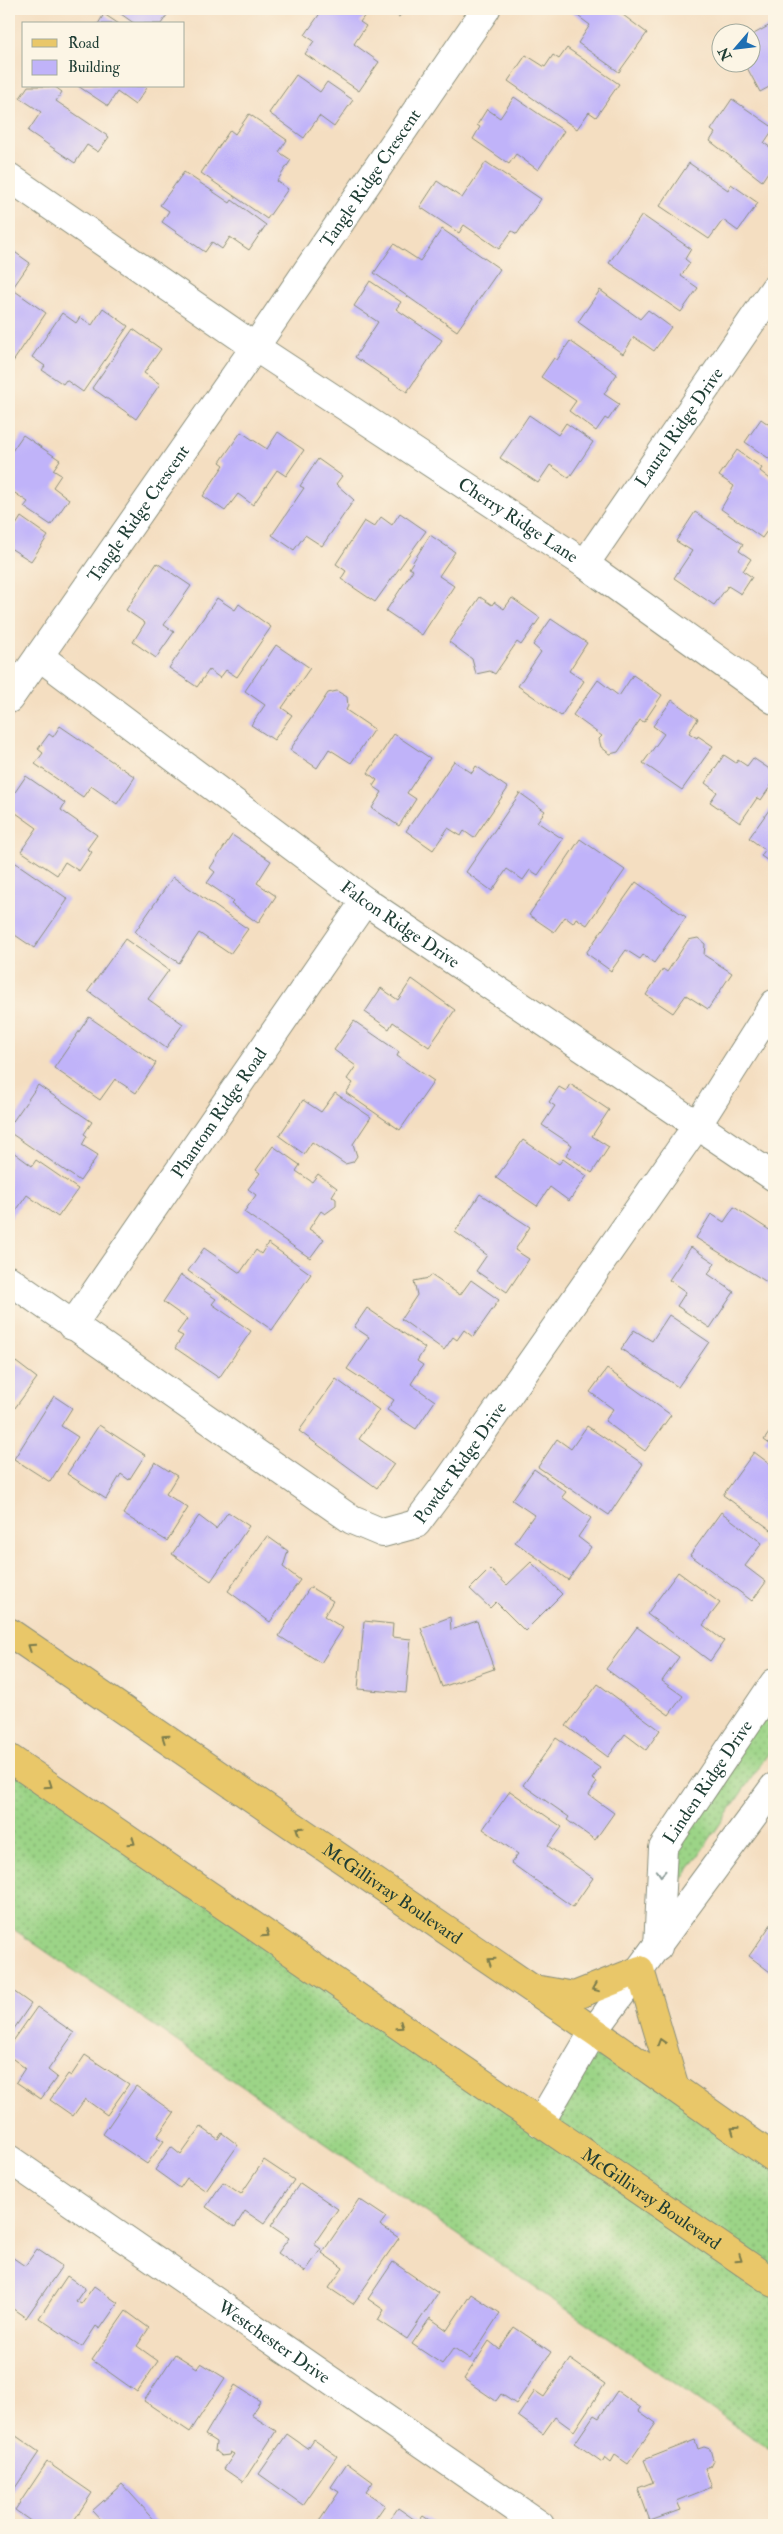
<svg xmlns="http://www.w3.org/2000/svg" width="783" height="2534" font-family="'IM FELL Double Pica',serif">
<defs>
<pattern id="grass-dots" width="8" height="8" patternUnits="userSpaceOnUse" patternTransform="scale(1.25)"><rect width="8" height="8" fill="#9cd487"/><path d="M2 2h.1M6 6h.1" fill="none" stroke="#7fad6f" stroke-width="1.8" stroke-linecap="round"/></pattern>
</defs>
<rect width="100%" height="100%" fill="#fcf5e5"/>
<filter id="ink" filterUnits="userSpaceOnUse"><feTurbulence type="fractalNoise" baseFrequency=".02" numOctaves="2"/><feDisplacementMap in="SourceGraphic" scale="10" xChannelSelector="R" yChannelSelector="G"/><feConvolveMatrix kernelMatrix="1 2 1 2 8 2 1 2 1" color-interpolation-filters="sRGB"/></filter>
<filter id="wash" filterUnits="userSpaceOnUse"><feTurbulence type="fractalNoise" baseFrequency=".0096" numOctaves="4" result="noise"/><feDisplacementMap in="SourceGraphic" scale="20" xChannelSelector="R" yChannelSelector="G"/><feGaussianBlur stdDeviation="1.12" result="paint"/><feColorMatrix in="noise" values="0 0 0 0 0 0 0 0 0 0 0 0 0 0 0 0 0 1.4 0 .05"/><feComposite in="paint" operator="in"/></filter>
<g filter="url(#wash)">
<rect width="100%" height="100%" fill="#f4dec1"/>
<g fill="url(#grass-dots)" stroke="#5e885e">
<path d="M774,1693V1745L670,1897L671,1858Z"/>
<path d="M9,1758L540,2122L594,2031L774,2158V2452L9,1926Z"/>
</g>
<g id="blocks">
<g fill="#c0b3f9">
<path d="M114,9H171L161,24H135Z"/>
<path d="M323,9H364L368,11L360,22L366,26L354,44L379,62L359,91L305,54L314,41L305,35Z"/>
<path d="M386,9H405L399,17Z"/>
<path d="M573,9H615L647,33L619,72L578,43L590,25L571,11Z"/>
<path d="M104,14L119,24H98Z"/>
<path d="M774,23V93L771,86L760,92L744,62H750V36Z"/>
<path d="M567,48L619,84L596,117L589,112L577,129L508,81L526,55L545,67L553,55L559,59Z"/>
<path d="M296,75L320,92L327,82L353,100L334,127L319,116L304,138L269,113Z"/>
<path d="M28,86H54L62,92L56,101L109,137L98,152L87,145L75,163L28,131L41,112L20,98Z"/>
<path d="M78,86H145L147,88L135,105L117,92L108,106Z"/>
<path d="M514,97L564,131L538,170L516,154L509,164L473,139L480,127L477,125L487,109L500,118Z"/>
<path d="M732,99L774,128L764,143L774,150V163L762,181L710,141L715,133L711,130Z"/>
<path d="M249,114L287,140L279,152L291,160L277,181L288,189L267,219L201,173L230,130L235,134Z"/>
<path d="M486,162L541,199L517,234L512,231L499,249L464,225L459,233L420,207L437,181L462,198Z"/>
<path d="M689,163L728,190L731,184L758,203L738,231L723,220L709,239L660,206Z"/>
<path d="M184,172L230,203L232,200L266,225L249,250L230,237L222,249L212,242L205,252L162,222L169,211L160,205Z"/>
<path d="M642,215L691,249L685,259L690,263L681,276L698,288L681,312L609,263Z"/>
<path d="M442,229L500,269L457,331L374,273L394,244L420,261Z"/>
<path d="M9,248L30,263L12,289L46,313L10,366Z"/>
<path d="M370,281L401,302L396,309L442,340L407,392L355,357L378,322L354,306Z"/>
<path d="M600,290L640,319L648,310L671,327L654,351L634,337L623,354L578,322Z"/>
<path d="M103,308L128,326L83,392L66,380L63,384L42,370L45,366L32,357L62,313L76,323L80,317L92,325Z"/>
<path d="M133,329L161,349L144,373L160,384L136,419L92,388Z"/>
<path d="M570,341L617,374L604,394L619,404L608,420L605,418L596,431L569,411L576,401L541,377L554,358L557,360Z"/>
<path d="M529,415L558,435L566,423L593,442L569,478L550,465L538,483L500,458Z"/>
<path d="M761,419L771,426L774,421V462L745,442Z"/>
<path d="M241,432L267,449L278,432L304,450L286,476L277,470L253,505L238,494L225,511L203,496L224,465L220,462Z"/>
<path d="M23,435L60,460L53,470L61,475L53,487L69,499L51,525L24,507L28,502L9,489V448L12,451Z"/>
<path d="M737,450L762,468L760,471L774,482V521L762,538L721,509L734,486L719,476Z"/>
<path d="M318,459L342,476L336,484L354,500L322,546L305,535L294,550L272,535L304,488L300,486Z"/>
<path d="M695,512L743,544L739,551L751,559L743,571L752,577L741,594L728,586L714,605L674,578L692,551L676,541Z"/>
<path d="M400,513L426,531L375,602L341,579L346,571L336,564L364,521L374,527L381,517L392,525Z"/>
<path d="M21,517L48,536L31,561L10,548L9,550V520L16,525Z"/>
<path d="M430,535L455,552L439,576L454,586L422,635L386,611L413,570L409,568Z"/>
<path d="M157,563L191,586L164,625L174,632L156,658L133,642L145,623L126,610Z"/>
<path d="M480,597L492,605L494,602L504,609L512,598L540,618L521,645L517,642L495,674L490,671L476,674L472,659L449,642Z"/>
<path d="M217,598L235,610L239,604L271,627L237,677L226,670L220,678L209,670L197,687L169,668Z"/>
<path d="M551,619L587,643L569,671L584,681L561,716L518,686L541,652L533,645Z"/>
<path d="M276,645L310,668L282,708L292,715L274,740L251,725L265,705L245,691Z"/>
<path d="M633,675L662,695L644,722L640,720L618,752L610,754L601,747L599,739L602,736L573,715L598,680L619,696Z"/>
<path d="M337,691L347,697L348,706L346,710L374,729L351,763L329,749L317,768L290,750L328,693Z"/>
<path d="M672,700L698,719L689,733L697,738L698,736L713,746L682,790L643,763L664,734L653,726Z"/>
<path d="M60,726L135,777L117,804L91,786L83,797L35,764L43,753L38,749L49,734L53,737Z"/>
<path d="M394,734L430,758L407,793L416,799L399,826L372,808L382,792L373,786L377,780L368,773Z"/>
<path d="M724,755L736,763L738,760L747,766L753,758L774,772V781L761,800L757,798L740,823L710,802L717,792L705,783Z"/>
<path d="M454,761L472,773L476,766L508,788L474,838L464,831L461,836L448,828L433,850L406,831Z"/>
<path d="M26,776L65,803L61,810L97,835L87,849L92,852L79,871L65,862L57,875L21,851L37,828L9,808V801Z"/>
<path d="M520,793L545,811L537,822L563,839L538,875L530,870L523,880L507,869L492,891L466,872Z"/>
<path d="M774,803V865L761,856L765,850L749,838Z"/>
<path d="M232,835L271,861L257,883L276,896L258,923L231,904L234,901L207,883L215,872L210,868Z"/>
<path d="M580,839L625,870L587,925L576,918L573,923L565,917L554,932L529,915Z"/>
<path d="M13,861L68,899L34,948L9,931V867Z"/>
<path d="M173,877L248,929L230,954L199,933L179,963L135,932Z"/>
<path d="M636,882L686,917L654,963L643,955L640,959L626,950L611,971L586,953Z"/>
<path d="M698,938L705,944L704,955L732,973L708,1009L686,995L673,1013L646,995L663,969L667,972L688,940Z"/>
<path d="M125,939L169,970L148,999L183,1024L166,1048L88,991Z"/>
<path d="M412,979L455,1010L429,1047L393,1022L389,1029L365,1012L381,988L398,1000Z"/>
<path d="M89,1017L156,1063L136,1093L115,1079L100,1100L54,1068Z"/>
<path d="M354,1021L399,1052L397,1056L434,1081L400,1130L346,1093L353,1083L347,1079L356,1066L334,1050Z"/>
<path d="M570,1084L609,1110L592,1136L609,1147L592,1173L566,1155L572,1145L542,1125L555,1106L549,1102L559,1087L566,1091Z"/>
<path d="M38,1085L92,1122L84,1134L87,1136L82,1145L98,1155L80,1181L9,1132V1127Z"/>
<path d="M335,1093L371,1117L353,1144L357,1156L353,1162L345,1164L312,1142L304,1154L279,1136L303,1100L321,1112Z"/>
<path d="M523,1140L559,1164L563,1159L587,1176L569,1201L550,1187L537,1206L496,1178Z"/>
<path d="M273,1146L300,1165L296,1171L312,1182L318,1174L337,1188L332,1196L336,1199V1206L325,1214L321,1211L309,1229L324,1239L310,1258L244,1212L256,1195L248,1189L260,1173L256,1170Z"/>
<path d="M9,1149L32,1166L36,1160L78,1189L58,1217L27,1195L11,1218L9,1217Z"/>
<path d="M480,1194L530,1227L515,1250L529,1259L507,1292L476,1271L487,1255L455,1232Z"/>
<path d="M734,1207L774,1233V1277L770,1284L696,1238L711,1214L724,1222Z"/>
<path d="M268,1243L311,1274L272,1330L188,1271L204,1248L240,1273L256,1250L261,1254Z"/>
<path d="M691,1247L715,1263L708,1274L734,1292L710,1328L677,1306L686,1292L669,1280Z"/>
<path d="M181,1275L216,1299L212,1304L251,1331L219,1378L175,1348L183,1336L177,1333L187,1319L163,1302Z"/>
<path d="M431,1275L460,1295L471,1280L499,1300L473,1337L464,1330L457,1340L453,1337L444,1350L401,1319L417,1295L414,1281L429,1278Z"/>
<path d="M367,1308L425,1348L417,1361L423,1365L411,1384L435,1401L416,1429L387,1410L394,1400L347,1369L369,1337L354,1327Z"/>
<path d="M669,1315L709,1342L678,1387L621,1349L634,1330L652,1341Z"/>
<path d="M16,1362L37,1378L9,1416V1371Z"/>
<path d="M607,1369L671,1415L645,1451L605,1421L613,1409L590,1392Z"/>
<path d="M336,1379L379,1410L359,1439L394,1464L377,1488L299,1431Z"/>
<path d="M54,1396L72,1408L61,1426L78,1437L50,1482L14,1459Z"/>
<path d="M99,1425L145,1455L129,1480L121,1474L106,1499L67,1474Z"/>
<path d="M587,1426L643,1464L609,1515L538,1467L557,1439L571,1449Z"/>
<path d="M774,1426V1447L764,1440Z"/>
<path d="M754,1452L774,1467V1532L723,1495Z"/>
<path d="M155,1462L177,1476L166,1494L188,1508L167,1541L123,1514Z"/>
<path d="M534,1469L566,1492L562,1497L591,1518L578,1537L591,1547L568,1580L515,1542L534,1515L512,1500Z"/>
<path d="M228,1512L249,1526L211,1581L172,1554L199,1516L216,1529Z"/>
<path d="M721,1512L762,1543L745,1566L766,1582L752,1601L690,1555Z"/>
<path d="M267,1536L288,1551L283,1567L300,1580L270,1622L228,1591Z"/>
<path d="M531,1562L562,1594L525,1631L496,1602L490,1608L470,1589L490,1569L507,1585Z"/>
<path d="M678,1572L720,1603L703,1625L724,1641L710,1661L647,1614Z"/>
<path d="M310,1587L333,1601L324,1616L343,1628L321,1663L279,1636Z"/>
<path d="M450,1617L451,1630L477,1621L494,1669L442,1687L421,1628Z"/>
<path d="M364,1621L393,1624L392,1637L411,1639L406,1693L358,1689Z"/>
<path d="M637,1627L679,1657L662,1681L683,1696L669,1715L606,1669Z"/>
<path d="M598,1684L660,1730L646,1750L625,1734L608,1757L566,1726Z"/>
<path d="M556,1738L600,1768L592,1779L597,1782L589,1795L614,1813L595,1840L567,1820L569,1817L523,1785Z"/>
<path d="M510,1791L562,1827L548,1846L593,1878L573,1907L511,1863L518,1854L483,1829Z"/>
<path d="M774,1920V1975L749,1956Z"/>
<path d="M9,1988L31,2004L9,2036Z"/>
<path d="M37,2007L74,2033L48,2070L57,2077L41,2099L16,2082L25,2068L9,2056V2047Z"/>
<path d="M85,2055L129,2084L107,2115L85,2099L73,2116L50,2100L68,2074L71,2076Z"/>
<path d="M136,2086L174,2113L157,2137L164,2141L147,2164L103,2134Z"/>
<path d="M201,2127L218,2139L222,2133L238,2145L206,2191L187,2178L180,2188L155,2170L171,2147L181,2155Z"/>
<path d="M264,2160L294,2180L264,2224L245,2211L235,2227L206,2207L223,2182L241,2194Z"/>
<path d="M300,2183L338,2209L314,2244L321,2249L305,2272L278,2253L289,2238L271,2226Z"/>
<path d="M359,2199L386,2217L380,2225L399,2238L353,2304L329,2288L343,2268L322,2253Z"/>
<path d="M37,2249L62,2266L26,2318L9,2306V2255L25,2266Z"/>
<path d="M393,2262L438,2293L407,2339L378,2320L384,2310L368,2299Z"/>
<path d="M67,2276L85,2288L76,2301L81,2304L94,2286L118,2303L100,2329L96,2326L82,2347L39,2318Z"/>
<path d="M471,2294L500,2313L470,2359L454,2348L442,2364L412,2344L430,2318L447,2330Z"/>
<path d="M126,2311L149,2328L137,2346L158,2361L137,2392L92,2360Z"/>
<path d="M514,2327L551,2352L516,2404L501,2394L496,2401L464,2379L489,2341L499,2349Z"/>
<path d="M175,2354L197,2368L201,2363L225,2378L190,2432L144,2401Z"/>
<path d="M570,2359L605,2384L574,2431L555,2417L543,2434L518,2416L535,2391L544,2397Z"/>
<path d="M235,2385L260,2401L251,2415L276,2431L243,2482L224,2469L234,2454L230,2452L229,2455L221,2456L215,2451L216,2442L205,2435Z"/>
<path d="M617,2391L641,2408L639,2411L656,2423L628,2464L615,2455L611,2462L605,2457L602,2462L575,2443L594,2415L599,2418Z"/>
<path d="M9,2431L39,2452L9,2497Z"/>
<path d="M287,2434L307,2448L313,2439L337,2456L303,2505L259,2474Z"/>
<path d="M695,2440L698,2449L704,2447L710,2449L713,2460L710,2466L705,2468L712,2487L677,2501L681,2510L650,2521L638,2488L653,2482L644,2460Z"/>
<path d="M47,2462L92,2493L71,2525H36L15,2510Z"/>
<path d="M347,2463L373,2482L366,2492L385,2505L371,2525H321L318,2523L339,2492L331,2487Z"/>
<path d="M122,2484L159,2525H105L92,2511Z"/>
<path d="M398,2508L418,2522L423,2516L437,2525H386Z"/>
</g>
</g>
</g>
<g filter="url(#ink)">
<use href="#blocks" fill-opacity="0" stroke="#8a8e7a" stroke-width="1"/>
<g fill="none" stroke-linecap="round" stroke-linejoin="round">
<g stroke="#8a8e7a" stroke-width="30">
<g id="minor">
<path id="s1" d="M9,177L255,347L585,564L774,700"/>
<path id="s2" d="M585,564L774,289"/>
<path id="s3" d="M39,656L365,901L774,1177"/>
<path id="s4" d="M9,699L255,347L486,9"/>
<path id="s5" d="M9,1280L352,1520L383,1533L416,1524L446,1484L698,1124L774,1004"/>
<path id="s6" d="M72,1326L365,901"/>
<path id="s7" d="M658,1947L663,1848L774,1683"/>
<path d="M540,2123L594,2031L774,1787"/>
<path id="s8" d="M9,2159L540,2525"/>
</g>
</g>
<g stroke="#8a8e7a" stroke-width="30">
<g id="major">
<path id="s9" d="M9,1632L594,2031L774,2158"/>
<path id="s10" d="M9,1758L774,2283"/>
<path d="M540,1990L574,1996L640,1970L675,2088"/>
</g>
</g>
<use href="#minor" stroke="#fff" stroke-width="28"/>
<use href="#major" stroke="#e9c769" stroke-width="28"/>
</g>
<defs><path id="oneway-chevron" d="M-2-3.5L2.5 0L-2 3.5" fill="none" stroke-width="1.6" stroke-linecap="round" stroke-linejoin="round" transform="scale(1.25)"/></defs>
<g stroke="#7a7b4c">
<use href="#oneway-chevron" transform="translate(31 1647) rotate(-146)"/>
<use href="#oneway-chevron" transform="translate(165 1738) rotate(-146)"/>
<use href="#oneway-chevron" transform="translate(49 1785) rotate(34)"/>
<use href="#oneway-chevron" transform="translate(299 1830) rotate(-146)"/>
<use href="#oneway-chevron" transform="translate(132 1842) rotate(35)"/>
<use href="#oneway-chevron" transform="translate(266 1934) rotate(35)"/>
<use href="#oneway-chevron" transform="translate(491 1961) rotate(-146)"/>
<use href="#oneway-chevron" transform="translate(595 1988) rotate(158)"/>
<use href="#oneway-chevron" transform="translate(400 2026) rotate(35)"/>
<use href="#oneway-chevron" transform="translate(661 2042) rotate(-107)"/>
<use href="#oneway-chevron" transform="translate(734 2130) rotate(-145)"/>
<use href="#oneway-chevron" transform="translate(739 2259) rotate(34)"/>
</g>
<use stroke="#8f9e9a" href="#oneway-chevron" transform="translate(661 1873) rotate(93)"/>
</g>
<g text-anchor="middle" stroke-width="5" stroke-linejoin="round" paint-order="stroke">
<g font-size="18" fill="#1f3d34" stroke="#fcf5e5">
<text dy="6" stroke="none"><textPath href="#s4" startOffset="634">Tangle Ridge Crescent</textPath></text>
<text dy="6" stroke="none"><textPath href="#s2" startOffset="166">Laurel Ridge Drive</textPath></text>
<text dy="6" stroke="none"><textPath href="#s4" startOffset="226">Tangle Ridge Crescent</textPath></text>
<text dy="6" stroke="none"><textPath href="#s1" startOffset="614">Cherry Ridge Lane</textPath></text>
<text dy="6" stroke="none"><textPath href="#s3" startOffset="450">Falcon Ridge Drive</textPath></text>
<text dy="6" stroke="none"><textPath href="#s6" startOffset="259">Phantom Ridge Road</textPath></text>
<text dy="6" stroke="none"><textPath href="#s5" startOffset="562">Powder Ridge Drive</textPath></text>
<text dy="6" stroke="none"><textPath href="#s7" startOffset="179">Linden Ridge Drive</textPath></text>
<text dy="6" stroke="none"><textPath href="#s9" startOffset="464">McGillivray Boulevard</textPath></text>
<text dy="6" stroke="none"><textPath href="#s10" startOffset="779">McGillivray Boulevard</textPath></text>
<text dy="6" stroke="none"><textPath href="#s8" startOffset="322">Westchester Drive</textPath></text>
</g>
</g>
<rect width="783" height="2534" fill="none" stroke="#fcf5e5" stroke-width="30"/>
<rect x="22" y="22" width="162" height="65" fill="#fcf5e5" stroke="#a4ab9e"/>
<rect x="32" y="39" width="25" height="8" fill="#e9c769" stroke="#a4ab9e"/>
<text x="68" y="48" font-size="15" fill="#1f3d34">Road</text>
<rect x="32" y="60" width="25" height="15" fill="#c0b3f9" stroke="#a4ab9e"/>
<text x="68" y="72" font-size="15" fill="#1f3d34">Building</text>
<g transform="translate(736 48) rotate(242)"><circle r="24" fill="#fcf5e5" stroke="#a4ab9e"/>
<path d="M0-4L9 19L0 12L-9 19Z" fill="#1f6fb2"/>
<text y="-8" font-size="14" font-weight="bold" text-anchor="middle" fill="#1f3d34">N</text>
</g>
</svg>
